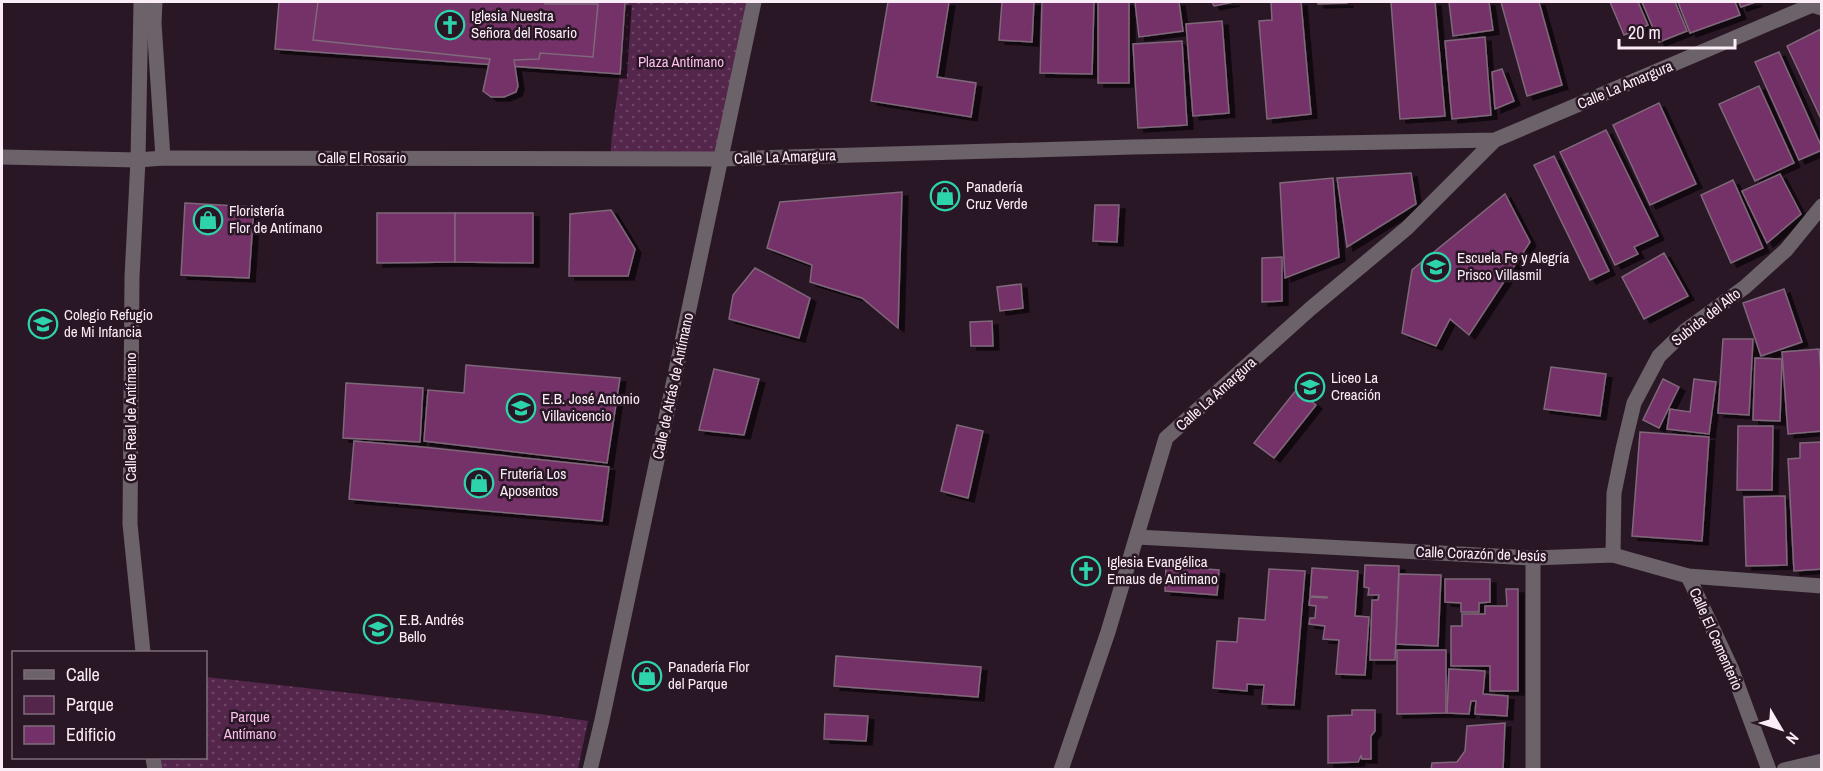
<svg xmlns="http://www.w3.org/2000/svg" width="1823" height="771" font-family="'Archivo Narrow',sans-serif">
<defs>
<pattern id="green-dots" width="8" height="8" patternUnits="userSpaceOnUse" patternTransform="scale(1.5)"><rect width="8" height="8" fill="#54264b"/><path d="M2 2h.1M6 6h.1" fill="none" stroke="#6e4666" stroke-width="1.8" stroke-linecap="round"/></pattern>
<filter id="shadow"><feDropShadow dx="6" dy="4" stdDeviation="0" flood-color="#0009"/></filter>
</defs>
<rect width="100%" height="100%" fill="#2a1726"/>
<g fill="url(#green-dots)">
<path d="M625,2H754L722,159H610L612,135L620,74Z"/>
<path d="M206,677L540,714L588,721L578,769L161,770L159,758H206Z"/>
</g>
<g fill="#743068" stroke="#7f687a" stroke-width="1.5" filter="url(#shadow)">
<path d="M279,2H625L620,74L275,49Z"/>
<path d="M318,2H546L545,4H598L593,57L540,53L539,59L514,60L518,86L516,92L504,97H491L483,91L490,59L313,40Z"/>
<path d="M888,2H949L937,77L976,83L971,117L871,101Z"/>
<path d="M1002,2H1034L1032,42L999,40Z"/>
<path d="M1042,2H1094L1092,74L1040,73Z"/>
<rect x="1098" y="2" width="31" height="81"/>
<path d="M1135,2H1179L1183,31L1139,37Z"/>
<path d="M1212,2H1234L1214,6Z"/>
<path d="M1271,2H1301L1311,114L1267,119L1259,21L1272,20Z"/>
<path d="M1318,2H1347V3L1318,4Z"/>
<path d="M1391,2H1435L1445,116L1400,119Z"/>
<path d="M1449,2H1489L1493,30L1453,36Z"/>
<path d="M1501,2H1539L1562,85L1527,96Z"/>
<path d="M1610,2H1638L1648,25L1624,35Z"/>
<path d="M1642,2H1675L1687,31L1659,42Z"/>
<path d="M1678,2H1735L1740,15L1690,33Z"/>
<path d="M1739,2H1756L1741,7Z"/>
<path d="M1222,21L1229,113L1193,116L1186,24Z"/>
<path d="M1821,29L1822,30V121L1787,46Z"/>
<path d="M1485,37L1491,115L1452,119L1445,41Z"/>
<path d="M1182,41L1187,125L1138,128L1133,44Z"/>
<path d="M1779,52L1822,148V150L1799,160L1755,62Z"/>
<path d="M1502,69L1514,101L1495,109L1492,72Z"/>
<path d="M1759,86L1794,163L1755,181L1719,104Z"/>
<path d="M1659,103L1696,184L1650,205L1613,125Z"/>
<path d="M1606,130L1658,236L1634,247L1638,254L1615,265L1560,152Z"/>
<path d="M1554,156L1609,271L1590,280L1534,165Z"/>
<path d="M1411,173L1416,204L1347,247L1337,178Z"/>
<path d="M1780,174L1801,214L1767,243L1742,191Z"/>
<path d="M1333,178L1339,257L1285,278L1280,183Z"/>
<path d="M1733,180L1763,248L1731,263L1701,195Z"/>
<path d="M902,192L898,328L862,298L810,282L812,265L767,248L780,202Z"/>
<path d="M1505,194L1530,242L1469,335L1450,319L1436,346L1402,333L1412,270Z"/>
<path d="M185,203L254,207L249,278L181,275Z"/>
<path d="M1095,205H1119L1117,242L1093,241Z"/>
<path d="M611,210L635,249L628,276H569L570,214Z"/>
<path d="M377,213H455V262L377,263Z"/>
<path d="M455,213H533V263L455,262Z"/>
<path d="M1664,253L1688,296L1644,319L1622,277Z"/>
<path d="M1282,257V301L1262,302V258Z"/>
<path d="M755,268L810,298L799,338L729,319L733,295Z"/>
<path d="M1021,284L1023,308L1000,311L997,287Z"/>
<path d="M1784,289L1802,342L1761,356L1743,303Z"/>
<path d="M992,321L993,346H971L970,322Z"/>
<path d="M1723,339H1753L1749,415L1718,413Z"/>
<path d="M1819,349L1822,385V431L1788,434L1782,352Z"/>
<path d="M1755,358L1782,359L1780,421L1753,420Z"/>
<path d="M466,365L620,378L607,463L424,441L428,390L464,393Z"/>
<path d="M1551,367L1606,374L1600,416L1544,409Z"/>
<path d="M714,369L759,379L744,435L699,430Z"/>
<path d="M1663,379L1679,387L1659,428L1643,420Z"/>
<path d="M1694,379L1716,382L1709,434L1667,429L1670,409L1690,412Z"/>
<path d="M346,383L423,388L420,442L343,438Z"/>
<path d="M1297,389L1316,405L1274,458L1254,443Z"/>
<path d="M957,425L983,431L968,498L941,491Z"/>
<path d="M1738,426H1773L1772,490H1737Z"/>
<path d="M1640,432L1709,437L1702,541L1632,536Z"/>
<path d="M354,441L423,447L609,467L602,521L349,499Z"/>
<path d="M1822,442V569L1794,571L1788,459L1800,458V443Z"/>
<path d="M1785,496L1787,565L1746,566L1744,497Z"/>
<path d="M1365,565L1399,566L1395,660H1370L1372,600H1378L1379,595H1368L1369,588L1364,587Z"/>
<path d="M1166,566L1219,570L1217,595L1165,591Z"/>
<path d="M1312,568L1358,571L1355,616L1369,617L1365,675L1336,674L1339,640L1323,639L1325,626L1309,624L1310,618H1315L1316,606L1309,605L1310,597L1327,598V597L1310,596Z"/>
<path d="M1269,569L1305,571L1294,705L1262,704L1264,685L1247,684V691L1213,688L1217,641L1237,642L1239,618L1265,620Z"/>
<path d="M1399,574L1441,575L1438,646L1396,644Z"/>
<path d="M1445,579H1490V602L1479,603V612H1461V603L1445,602Z"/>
<path d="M1506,589H1518V691H1490V666H1451V626H1462V614H1485V606H1507Z"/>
<path d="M1397,650H1446V713L1397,714Z"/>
<path d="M836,656L981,667L978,697L834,686Z"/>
<path d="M1449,669L1485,671L1483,694L1508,696L1507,716L1475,714L1476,701H1471L1469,714L1447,713Z"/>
<path d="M1352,710H1375V731L1371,736V759H1362L1361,756L1358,762L1328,763V716L1352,715Z"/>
<path d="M825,714L868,716L866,741L824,739Z"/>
<path d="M1505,723L1503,770H1431L1432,763L1457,762L1465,751L1467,726Z"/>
</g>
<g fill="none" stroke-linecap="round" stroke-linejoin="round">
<path stroke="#6c6269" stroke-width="15" d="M155,2L154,23L163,158"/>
<g stroke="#6c6269" stroke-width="15">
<path d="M2,157L138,160L163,158L722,159L1132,147L1495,140L1812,5L1822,8"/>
<path d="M1137,537L1533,558L1613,555L1688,576L1822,586"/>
<path d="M1613,555L1614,493L1623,449L1634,403L1659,356L1686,330L1745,287L1786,250L1822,206"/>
<path d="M1688,576L1732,670L1769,770"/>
<path d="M1061,770L1108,632L1166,438L1310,309L1407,228L1495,140"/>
<path d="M1533,770V558"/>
<path d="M1784,770L1822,761"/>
</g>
<g stroke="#6c6269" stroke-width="15">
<path d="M141,2L138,160L132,277L130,524L143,652"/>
<path d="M153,758L155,770"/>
<path d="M590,770L602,720L754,2"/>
</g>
</g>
<defs>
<g id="church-ring" transform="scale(1.5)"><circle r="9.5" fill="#2a1726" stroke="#2dd4ab" stroke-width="1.5"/><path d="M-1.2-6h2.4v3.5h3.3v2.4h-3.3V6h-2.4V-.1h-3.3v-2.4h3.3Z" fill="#2dd4ab"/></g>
<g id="shop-ring" transform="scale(1.5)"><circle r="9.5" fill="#2a1726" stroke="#2dd4ab" stroke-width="1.5"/><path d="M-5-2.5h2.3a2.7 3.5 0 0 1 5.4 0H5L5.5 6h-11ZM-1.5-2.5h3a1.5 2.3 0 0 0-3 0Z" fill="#2dd4ab"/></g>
<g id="school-ring" transform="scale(1.5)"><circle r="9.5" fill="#2a1726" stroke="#2dd4ab" stroke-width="1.5"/><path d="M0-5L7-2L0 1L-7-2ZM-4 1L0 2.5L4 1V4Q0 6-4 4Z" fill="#2dd4ab"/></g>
</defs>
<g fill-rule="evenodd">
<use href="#church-ring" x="450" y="25"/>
<use href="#shop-ring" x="945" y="196"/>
<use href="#shop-ring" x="208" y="220"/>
<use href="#school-ring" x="1436" y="267"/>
<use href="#school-ring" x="43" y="324"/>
<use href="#school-ring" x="1310" y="387"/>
<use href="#school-ring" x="521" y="408"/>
<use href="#shop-ring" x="479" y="483"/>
<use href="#church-ring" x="1086" y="571"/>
<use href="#school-ring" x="378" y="629"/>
<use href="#shop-ring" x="647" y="676"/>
</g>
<g text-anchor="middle" stroke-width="5" stroke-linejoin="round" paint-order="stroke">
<g font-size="15" fill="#fbedf7" stroke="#2a1726" text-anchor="start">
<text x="471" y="21">Iglesia Nuestra<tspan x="471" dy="17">Señora del Rosario</tspan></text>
<text x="966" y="192">Panadería<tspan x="966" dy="17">Cruz Verde</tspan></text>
<text x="229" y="216">Floristería<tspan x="229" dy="17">Flor de Antímano</tspan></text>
<text x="1457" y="263">Escuela Fe y Alegría<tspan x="1457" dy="17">Prisco Villasmil</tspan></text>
<text x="64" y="320">Colegio Refugio<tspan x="64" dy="17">de Mi Infancia</tspan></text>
<text x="1331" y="383">Liceo La<tspan x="1331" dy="17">Creación</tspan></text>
<text x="542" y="404">E.B. José Antonio<tspan x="542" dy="17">Villavicencio</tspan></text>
<text x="500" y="479">Frutería Los<tspan x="500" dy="17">Aposentos</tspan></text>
<text x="1107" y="567">Iglesia Evangélica<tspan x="1107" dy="17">Emaus de Antimano</tspan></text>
<text x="399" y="625">E.B. Andrés<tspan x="399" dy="17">Bello</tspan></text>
<text x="668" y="672">Panadería Flor<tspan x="668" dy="17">del Parque</tspan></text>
</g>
<g font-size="15" fill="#f9bdeb" stroke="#2a1726">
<text x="681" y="67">Plaza Antímano</text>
<text x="250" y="722">Parque<tspan x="250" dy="17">Antímano</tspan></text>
</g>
<g font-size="15" fill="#fbedf7" stroke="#2a1726">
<text transform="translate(1625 85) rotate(-23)" y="5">Calle La Amargura</text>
<text transform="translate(785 157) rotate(-2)" y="5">Calle La Amargura</text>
<text x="362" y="163">Calle El Rosario</text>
<text transform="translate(1706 317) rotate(-38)" y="5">Subida del Alto</text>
<text transform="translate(673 386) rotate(-78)" y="5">Calle de Atrás de Antímano</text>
<text transform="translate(1216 394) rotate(-42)" y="5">Calle La Amargura</text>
<text transform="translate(131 417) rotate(-90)" y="5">Calle Real de Antímano</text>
<text transform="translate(1481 554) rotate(2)" y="5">Calle Corazón de Jesús</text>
<text transform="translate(1716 639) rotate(66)" y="5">Calle El Cementerio</text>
</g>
</g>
<rect width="1823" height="771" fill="none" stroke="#fbedf7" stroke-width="6"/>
<rect x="12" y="651" width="195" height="108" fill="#2a1726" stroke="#7e6d7a" stroke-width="1.5"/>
<rect x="24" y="670" width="30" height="9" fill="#6c6269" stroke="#7e6d7a" stroke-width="1.5"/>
<text x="66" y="681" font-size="18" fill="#fbedf7">Calle</text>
<rect x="24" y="696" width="30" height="18" fill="#54264b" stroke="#7e6d7a" stroke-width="1.5"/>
<text x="66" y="711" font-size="18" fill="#fbedf7">Parque</text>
<rect x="24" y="726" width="30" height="18" fill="#743068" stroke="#7e6d7a" stroke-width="1.5"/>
<text x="66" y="741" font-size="18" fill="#fbedf7">Edificio</text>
<g transform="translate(1781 729) rotate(129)" stroke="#2a1726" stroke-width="4.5" paint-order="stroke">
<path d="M0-4.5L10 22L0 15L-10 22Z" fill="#fbedf7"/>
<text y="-9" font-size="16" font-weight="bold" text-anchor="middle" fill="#fbedf7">N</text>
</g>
<path d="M1619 39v9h116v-9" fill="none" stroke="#fbedf7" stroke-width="3"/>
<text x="1628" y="39" font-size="18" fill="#fbedf7" stroke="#2a1726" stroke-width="4.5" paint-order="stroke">20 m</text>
</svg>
